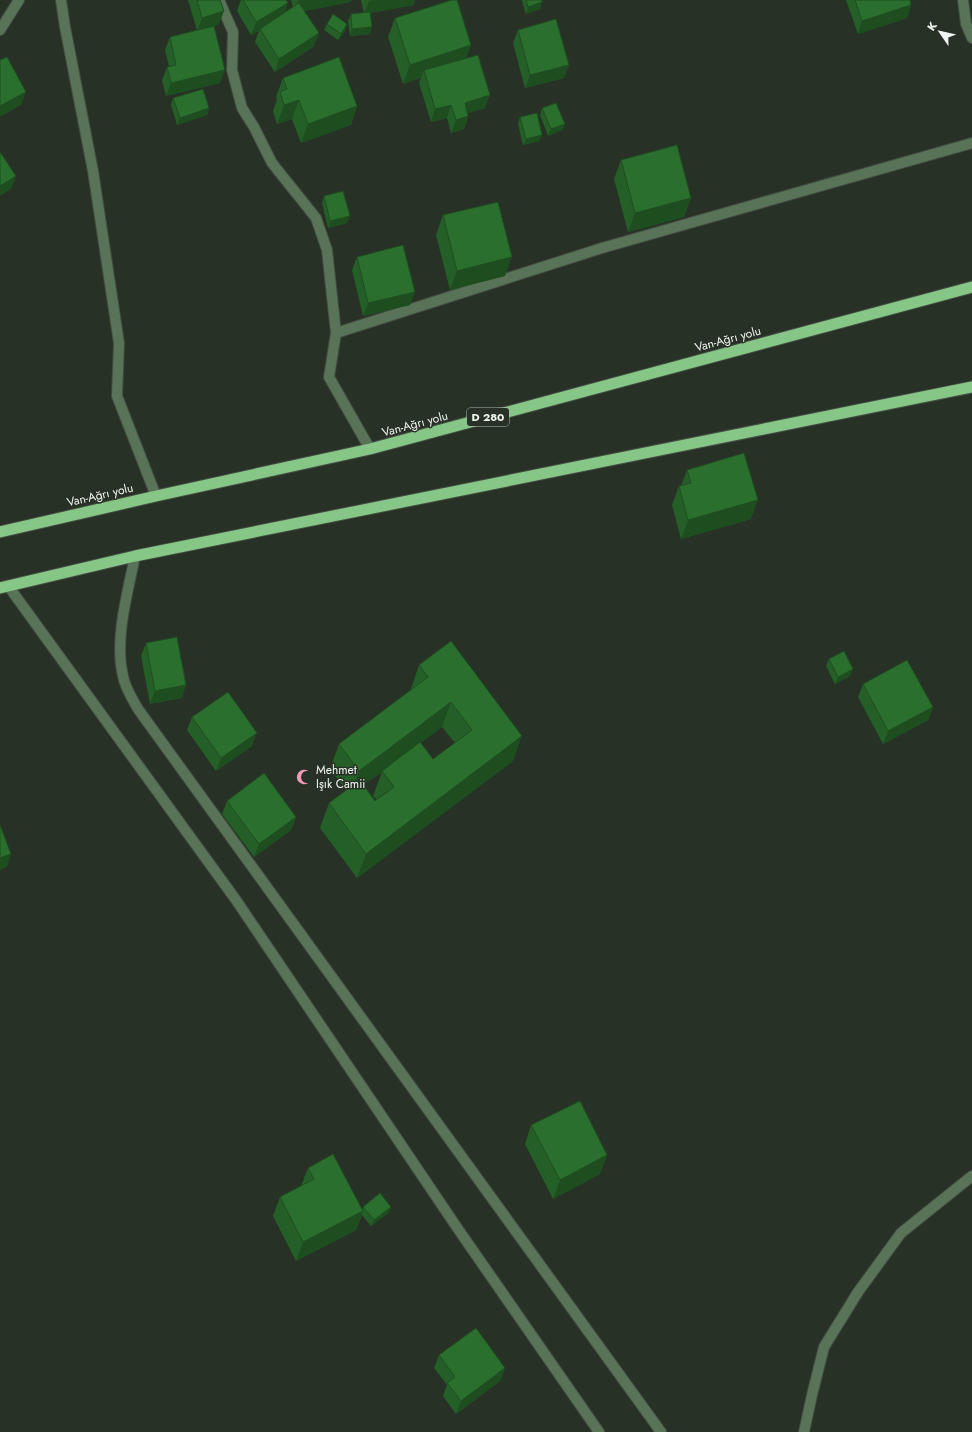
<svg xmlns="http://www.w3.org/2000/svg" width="972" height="1432" font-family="Jost,sans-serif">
<rect width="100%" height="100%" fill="#273126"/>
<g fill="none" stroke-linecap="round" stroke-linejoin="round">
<g stroke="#434d42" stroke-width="12">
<path id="service" d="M336,333L602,248L972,143"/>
</g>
<g stroke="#434d42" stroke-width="12">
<g id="minor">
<path d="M61,0L65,27L93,171L119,343L117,396L156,496"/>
<path d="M219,0L233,32L232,70L242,108L254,127L272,163L316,218L327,250L336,333L329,377L370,449"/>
<path d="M963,0L966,24L972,38"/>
<path d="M0,30L19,0"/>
<path d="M804,1432L812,1395L824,1347L858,1292L901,1233L972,1176"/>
</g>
</g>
<g stroke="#434d42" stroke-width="12">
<g id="tertiary">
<path d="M135,556C128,592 114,639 123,676C125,688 132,698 138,709L661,1432"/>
<path d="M9,587L236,900L458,1229L599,1432"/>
</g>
</g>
<g stroke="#434d42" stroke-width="13">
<g id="trunk">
<path d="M0,532L156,496L370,449L972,287"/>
<path d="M0,588L135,556L972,387"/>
</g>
</g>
<use href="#service" stroke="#587357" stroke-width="10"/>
<use href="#minor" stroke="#587357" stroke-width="10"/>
<use href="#tertiary" stroke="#587357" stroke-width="10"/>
<use href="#trunk" stroke="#86c686" stroke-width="11"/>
</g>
<g fill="#255f28" fill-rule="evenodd">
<path d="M188,0H220L219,24L211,27L220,83L166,96L162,80L167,67L169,66L165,50L170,37L197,30Z"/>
<path d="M241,0H286L285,12L293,7L291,0H351L350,2L304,11L314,46L275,72L255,42L259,31L251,35L237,11Z"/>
<path d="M361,0H415L414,5L370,13V34L350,36L348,21L351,14L364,13Z"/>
<path d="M522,0H542L540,9L526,14L522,1Z"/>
<path d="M846,0H910L911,5L907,18L858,34Z"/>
<path d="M395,18L471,45L466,58L485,108L468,113V116L464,129L451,133L447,118L431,122L419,83L421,78L403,84L388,37Z"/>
<path d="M327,24L345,31L338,40L324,30Z"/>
<path d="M518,30L569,65L564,78L525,88L513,43Z"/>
<path d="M283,78L357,106L351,125L301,143L292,119L277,124L273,111L277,99L276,97Z"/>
<path d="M173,98L209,108L207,115L177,125L171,105Z"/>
<path d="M542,108L565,124L562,130L548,136L540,115Z"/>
<path d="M520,117L542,135L539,141L523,145L518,124Z"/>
<path d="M621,160L691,198L684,217L628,232L614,179Z"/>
<path d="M324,196L347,223L328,228L322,203Z"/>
<path d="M443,215L505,276L450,290L436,235Z"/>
<path d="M357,257L410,305L363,316L352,270Z"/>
<path d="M687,470L751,519L681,539L672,505L679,486H681Z"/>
<path d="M146,643L182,698L150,704L141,656Z"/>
<path d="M829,659L850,676L835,684L826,666Z"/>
<path d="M419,665L513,761L357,878L320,828L329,803L346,790L330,769L339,744L411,690V689ZM442,727L455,743L433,759L420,743ZM382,772L373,796L377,800L375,801L363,785Z"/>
<path d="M863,684L933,707L928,720L883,744L858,697Z"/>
<path d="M192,717L252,746L216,771L187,730Z"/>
<path d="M227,801L296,817L291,830L254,857L222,814Z"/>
<path d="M531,1125L600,1174L553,1199L525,1144Z"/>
<path d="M308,1168L363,1209V1207H391L388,1213L371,1226L362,1215L356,1230L296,1261L273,1216L280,1197L301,1186Z"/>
<path d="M439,1355L505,1368L500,1381L456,1414L443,1396L447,1385L434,1368Z"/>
</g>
<g fill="#1e4e20">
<path d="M298,0H351L350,2L294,13Z"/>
<path d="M374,0H415L414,5L364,14L369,1Z"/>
<path d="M542,2L540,9L526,14L528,7Z"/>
<path d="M288,3L284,16L260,29L259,31L251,35L256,22Z"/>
<path d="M911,5L907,18L858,34L862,21Z"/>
<path d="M224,11L219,24L197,31L202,18Z"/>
<path d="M347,24L345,31L338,40L341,34Z"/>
<path d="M372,27L370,34L350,36L352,29Z"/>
<path d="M319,33L314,46L275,72L279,59Z"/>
<path d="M471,45L464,64L424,70L421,78L403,84L410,65Z"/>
<path d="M569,65L564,78L525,88L530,75Z"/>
<path d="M225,70L220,83L166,96L171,83Z"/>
<path d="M26,92L21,105L0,117V106Z"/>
<path d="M490,95L485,108L460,116L465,103Z"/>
<path d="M299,100L292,119L277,124L284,105Z"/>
<path d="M451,105L447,118L431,122L435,109Z"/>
<path d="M357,106L351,125L301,143L308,124Z"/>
<path d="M209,108L207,115L177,125L180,118Z"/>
<path d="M468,116L464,129L451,133L456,120Z"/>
<path d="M565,124L562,130L548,136L551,129Z"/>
<path d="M542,135L539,141L523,145L526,139Z"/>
<path d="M16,176L11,189L0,196V186Z"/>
<path d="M691,198L684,217L628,232L635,213Z"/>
<path d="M350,216L347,223L328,228L330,221Z"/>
<path d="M512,257L505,276L450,290L457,271Z"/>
<path d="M415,292L410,305L363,316L368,303Z"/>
<path d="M758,500L751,519L681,539L688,520Z"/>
<path d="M853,669L850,676L835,684L838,677Z"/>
<path d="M186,685L182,698L150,704L155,691Z"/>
<path d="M451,702L442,727L350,795L359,771Z"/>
<path d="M933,707L928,720L883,744L888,731Z"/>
<path d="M257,733L252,746L216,771L221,758Z"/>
<path d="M522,736L513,761L357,878L366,854Z"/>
<path d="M296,817L291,830L254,857L259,844Z"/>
<path d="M11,854L7,867L0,870V858Z"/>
<path d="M607,1155L600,1174L553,1199L560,1180Z"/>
<path d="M391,1207L388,1213L371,1226L374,1220Z"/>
<path d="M363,1211L356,1230L296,1261L303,1242Z"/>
<path d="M505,1368L500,1381L456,1414L461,1401Z"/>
</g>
<g fill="#2b6f2e" stroke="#1e4e20">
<path d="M197,0H220L224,11L202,18Z"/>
<path d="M243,0H286L288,3L256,22Z"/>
<path d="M452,0H457L471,45L410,65L395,18Z"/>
<path d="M526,0H542V2L528,7Z"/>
<path d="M855,0H910L911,5L862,21Z"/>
<path d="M299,3L319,33L279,59L260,29Z"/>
<path d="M370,12L372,27L352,29L351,14Z"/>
<path d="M333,14L347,24L341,34L327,24Z"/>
<path d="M556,19L569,65L530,75L518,30Z"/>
<path d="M214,26L225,70L171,83L167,67L176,65L170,37Z"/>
<path d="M478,55L490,95L465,103L468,116L456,120L451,105L435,109L424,70Z"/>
<path d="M7,57L26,92L0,106V60Z"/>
<path d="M339,57L357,106L308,124L299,100L284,105L280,92L287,89L283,78Z"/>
<path d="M203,89L209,108L180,118L173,98Z"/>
<path d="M556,103L565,124L551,129L542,108Z"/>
<path d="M537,113L542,135L526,139L520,117Z"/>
<path d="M677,145L691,198L635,213L621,160Z"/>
<path d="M0,152L16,176L0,186Z"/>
<path d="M343,191L350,216L330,221L324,196Z"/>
<path d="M498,202L512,257L457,271L443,215Z"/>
<path d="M403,245L415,292L368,303L357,257Z"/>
<path d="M744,453L758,500L688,520L679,486L691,483L687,470Z"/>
<path d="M177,637L186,685L155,691L146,643Z"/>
<path d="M451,641L522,736L366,854L329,803L360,780L375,801L394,787L382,771L420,742L433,759L472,730L451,702L359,771L339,744L428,677L419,665Z"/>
<path d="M844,651L853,669L838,677L829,659Z"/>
<path d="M907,660L933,707L888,731L863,684Z"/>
<path d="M228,692L257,733L221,758L192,717Z"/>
<path d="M264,773L296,817L259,844L227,801Z"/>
<path d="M0,825L11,854L0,858Z"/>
<path d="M580,1101L607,1155L560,1180L531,1125Z"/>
<path d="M333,1154L363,1211L303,1242L280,1197L314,1179L308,1168Z"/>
<path d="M380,1193L391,1207L374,1220L363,1207Z"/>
<path d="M476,1328L505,1368L461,1401L447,1383L455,1377L439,1355Z"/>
</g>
<defs>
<g id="mosque-bare" transform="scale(1.2)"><path d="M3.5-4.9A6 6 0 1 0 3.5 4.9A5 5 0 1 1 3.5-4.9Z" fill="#f09ab5" stroke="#273126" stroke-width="2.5" paint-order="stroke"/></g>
</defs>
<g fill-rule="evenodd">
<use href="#mosque-bare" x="304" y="777"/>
</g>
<g text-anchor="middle" stroke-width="3" stroke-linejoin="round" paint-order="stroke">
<rect fill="#273126" stroke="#b3bbb3" stroke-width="1" x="467" y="408" width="42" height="18" rx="3"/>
<g font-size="11" font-weight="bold" fill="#eff6ef">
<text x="488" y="421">D 280</text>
</g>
<g font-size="12" fill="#eff6ef" stroke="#273126">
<text transform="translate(728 339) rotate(-15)" y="4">Van-Ağrı yolu</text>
<text transform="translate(415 424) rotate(-15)" y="4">Van-Ağrı yolu</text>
<text transform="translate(100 495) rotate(-13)" y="4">Van-Ağrı yolu</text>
</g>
<g font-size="12" fill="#eff6ef" stroke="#273126" text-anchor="start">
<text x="316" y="774">Mehmet<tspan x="316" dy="14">Işık Camii</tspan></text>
</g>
</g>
<g transform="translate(940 32) rotate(304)" stroke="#273126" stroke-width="3" paint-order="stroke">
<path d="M0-3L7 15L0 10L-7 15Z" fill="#eff6ef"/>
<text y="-6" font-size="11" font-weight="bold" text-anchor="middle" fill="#eff6ef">K</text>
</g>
</svg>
